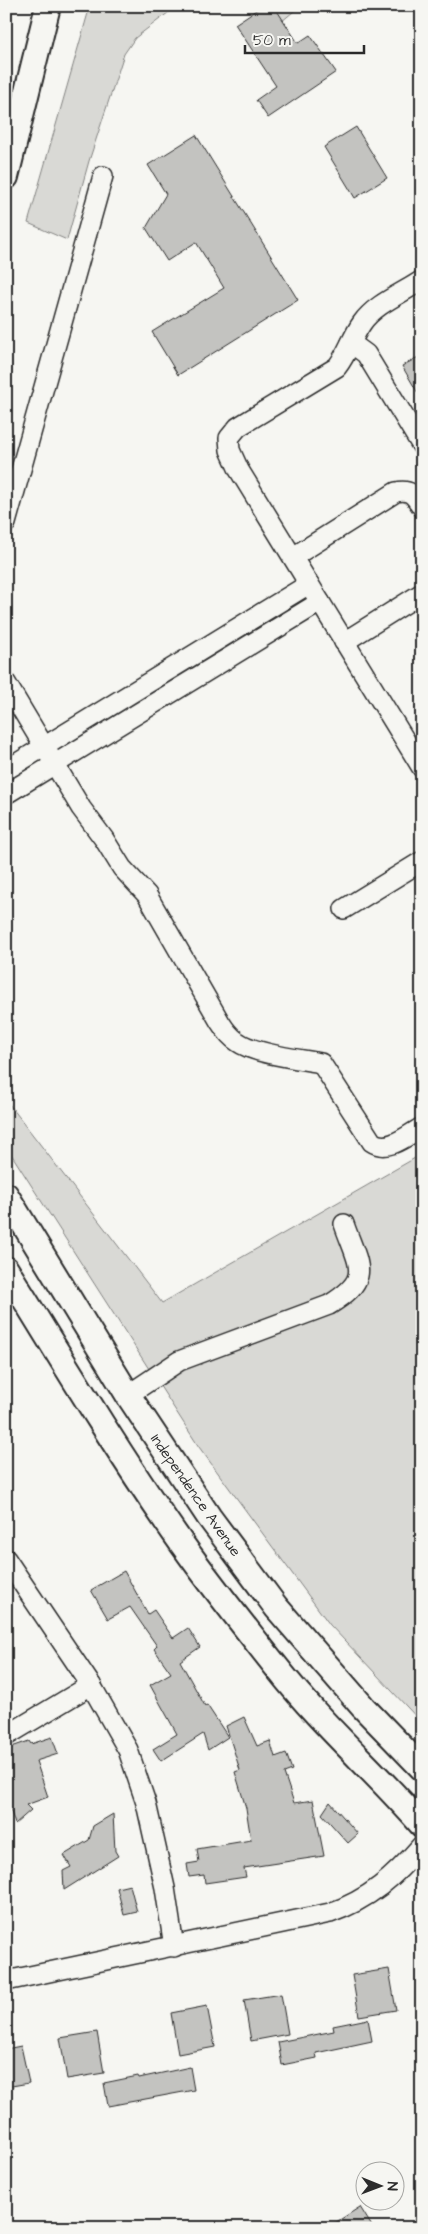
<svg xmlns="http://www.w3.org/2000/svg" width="428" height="2234" font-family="'Architects Daughter',sans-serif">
<rect width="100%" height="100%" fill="#f6f6f2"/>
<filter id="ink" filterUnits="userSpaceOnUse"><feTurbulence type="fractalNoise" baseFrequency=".02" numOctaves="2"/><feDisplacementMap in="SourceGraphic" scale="10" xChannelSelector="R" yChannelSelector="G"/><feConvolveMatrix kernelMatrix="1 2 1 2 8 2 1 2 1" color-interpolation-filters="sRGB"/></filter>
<g filter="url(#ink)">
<g fill="#d9d9d5" stroke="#828280">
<path d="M90,6H177L135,38L124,54L89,161L67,240L28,223Z"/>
<path d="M267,6H300L281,22Z"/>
<path d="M6,1100L162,1303L422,1154V1723L330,1625L199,1447L6,1146Z"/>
</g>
<g fill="#c3c3c0" stroke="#2b2b2b">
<path d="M262,6H274L298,43L310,35L336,72L268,118L256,100L276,86L235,24Z"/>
<path d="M356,127L387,178L355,198L324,147Z"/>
<path d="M196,135L298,300L178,375L152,332L224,288L196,242L167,261L146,228L166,194L148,165Z"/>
<path d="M422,355V400L402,366Z"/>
<path d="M124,1571L148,1614L154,1610L173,1638L188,1628L200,1647L180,1661L205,1706L207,1705L228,1737L208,1750L203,1734L161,1761L153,1749L177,1734L150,1685L171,1673L154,1649L157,1646L130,1607L108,1619L91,1590Z"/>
<path d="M244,1717L257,1746L270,1741L275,1757L286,1753L292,1770L284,1773L294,1803L313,1800L324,1856L244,1868L246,1877L205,1883L204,1875L189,1877L187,1864L199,1862L197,1849L251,1840L246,1808L235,1772L240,1770L226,1726Z"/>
<path d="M52,1737L58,1754L36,1761L48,1797L26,1805L31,1810L15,1824L6,1797V1749L29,1741L31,1744Z"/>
<path d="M330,1802L358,1834L348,1843L322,1814Z"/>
<path d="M113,1814L115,1851L118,1856L64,1890L63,1871L71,1867L64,1855L89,1840L93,1826Z"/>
<path d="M130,1885L137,1912L124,1915L117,1888Z"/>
<path d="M389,1969L396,2010L359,2016L352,1975Z"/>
<path d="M281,1994L288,2034L251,2041L244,2000Z"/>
<path d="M207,2006L215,2047L178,2054L171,2013Z"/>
<path d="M368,2019L372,2041L316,2053L317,2058L282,2065L278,2042L334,2031L333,2026Z"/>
<path d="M97,2032L104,2073L67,2079L60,2038Z"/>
<path d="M21,2046L29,2083L6,2087V2049Z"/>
<path d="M190,2067L194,2090L108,2106L104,2083L138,2076L139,2078Z"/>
<path d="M360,2207L373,2228H327Z"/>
</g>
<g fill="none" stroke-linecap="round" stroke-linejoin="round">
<g stroke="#2b2b2b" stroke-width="22">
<g id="minor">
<path d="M422,280C403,293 375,304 362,323C352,337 348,353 337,367L238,427L229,438L230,450L239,470L422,768"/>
<path d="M351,343L366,354L422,446"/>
<path d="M6,523L103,176"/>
<path d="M293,557L396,492C411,489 414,495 422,507"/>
<path d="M344,642L422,593"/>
<path d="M6,683L81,808L104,839L122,868L147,895L220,1022C225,1030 230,1037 238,1042C255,1054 299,1059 321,1063L372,1142C388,1153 408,1135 422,1127"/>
<path d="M6,770L309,584"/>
<path d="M6,794L320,602"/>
<path d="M344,909L422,861"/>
<path d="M128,1395L179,1361L329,1305C373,1278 359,1267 344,1224"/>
<path d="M6,1559L91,1685L128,1750L146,1803L165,1888L174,1947"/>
<path d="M6,1736L91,1685"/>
<path d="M6,1981L330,1913C370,1899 394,1877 422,1845"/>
</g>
</g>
<g stroke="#2b2b2b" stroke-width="28">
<g id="major">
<path d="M6,177L48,6"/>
<path d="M6,1195L128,1395L209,1517L276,1607L363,1707L422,1768"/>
<path d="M6,1269C61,1358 115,1448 175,1534C206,1579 244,1626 278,1669C322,1725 376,1772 422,1825"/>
</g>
</g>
<use href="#minor" stroke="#f6f6f2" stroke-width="19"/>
<use href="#major" stroke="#f6f6f2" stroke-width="24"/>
</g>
</g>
<g text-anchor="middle" stroke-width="4" stroke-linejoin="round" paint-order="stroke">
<g font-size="15" fill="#2b2b2b" stroke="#f6f6f2">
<text transform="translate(196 1495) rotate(55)" y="5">Independence Avenue</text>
</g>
</g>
<rect width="428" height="2234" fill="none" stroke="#f6f6f2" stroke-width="25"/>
<rect x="12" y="12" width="403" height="2209" fill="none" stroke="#2b2b2b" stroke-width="2" filter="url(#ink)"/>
<g transform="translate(380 2186) rotate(91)"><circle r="24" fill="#f6f6f2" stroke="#a5a5a2"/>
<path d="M0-4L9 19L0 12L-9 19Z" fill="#2b2b2b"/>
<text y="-8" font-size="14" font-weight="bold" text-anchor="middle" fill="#2b2b2b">N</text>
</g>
<path d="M245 45v8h119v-8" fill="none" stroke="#2b2b2b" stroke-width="2.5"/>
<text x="253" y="45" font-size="15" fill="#2b2b2b" stroke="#f6f6f2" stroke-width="4" paint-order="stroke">50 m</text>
</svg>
